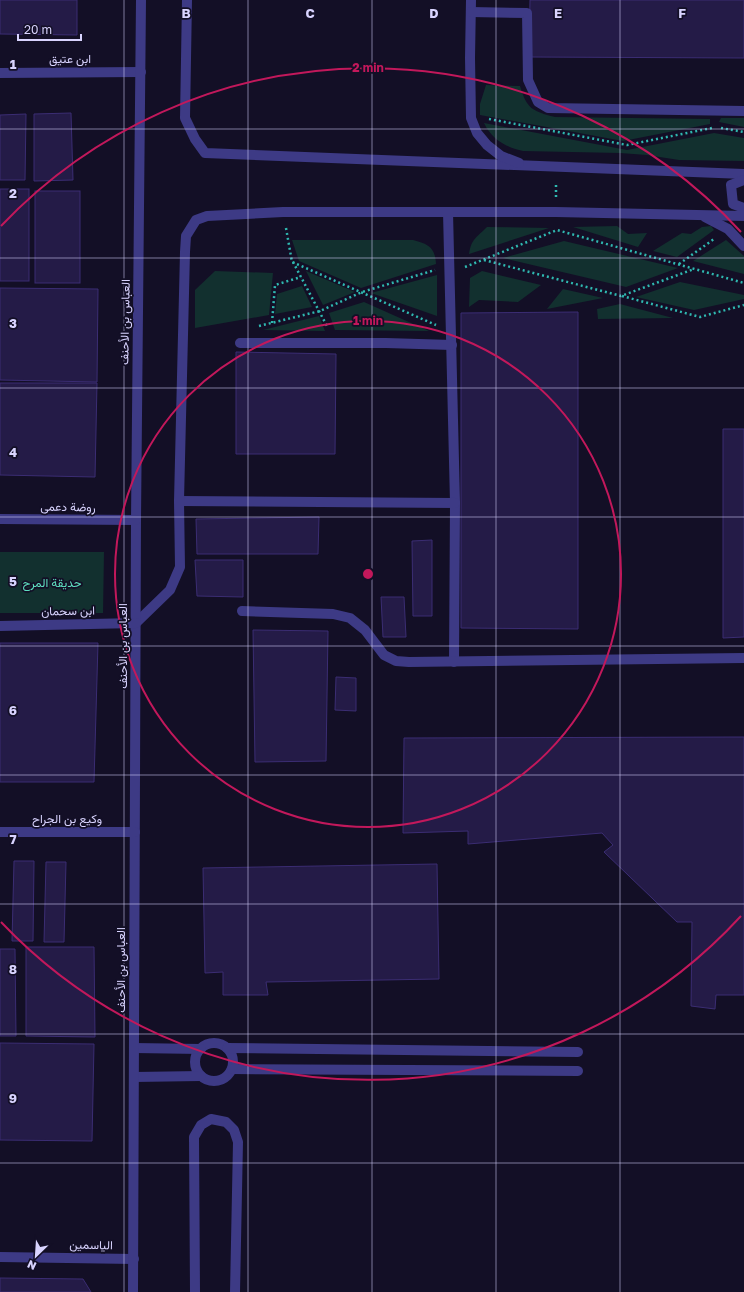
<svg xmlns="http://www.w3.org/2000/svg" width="744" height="1292" font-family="'Golos Text',Vazirmatn,sans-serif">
<rect width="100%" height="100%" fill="#130f26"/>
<g fill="#12302f">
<path d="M486,85L520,86C527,109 532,111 555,117L710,119V124L623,141L480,115V104Z"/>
<path d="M721,118H744V127L719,122Z"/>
<path d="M484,123L627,150L714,133L744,138V161L679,160L647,155L620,153L523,151C506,147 492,140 484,123Z"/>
<path d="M617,226L628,234L647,233L638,247L573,227Z"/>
<path d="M711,226L714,230L677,257L653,251L682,233L691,234L702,227Z"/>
<path d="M487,227L549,228L469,254C471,239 477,237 487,227Z"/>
<path d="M292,240H413C428,244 435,247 436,264L361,288L299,261Z"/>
<path d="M726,240L744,256V274L693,261Z"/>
<path d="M564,241L678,268L626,287L503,258Z"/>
<path d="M215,271L273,273L269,315L195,328V290Z"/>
<path d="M306,271L355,292L323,305Z"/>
<path d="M482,271L541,285L518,302L479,300L469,307L470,278Z"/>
<path d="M437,275V316L371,293Z"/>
<path d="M680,282L744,295V299L694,310L636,297Z"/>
<path d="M302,286L312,307L275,314L277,294Z"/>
<path d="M563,289L603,298L547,309Z"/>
<path d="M364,302L429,331L335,330L329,313Z"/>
<path d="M620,304L673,318L598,319L597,309Z"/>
<path d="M319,316L325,331L263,330Z"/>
<path d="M0,552H104L103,613H0Z"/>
</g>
<g fill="#241b47" stroke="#3b2d73">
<path d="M0,0H77V35L0,34Z"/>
<path d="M530,0H744V58L529,57Z"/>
<path d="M71,113L73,180L34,181V114Z"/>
<path d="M26,114L25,180H0V115Z"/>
<rect x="0" y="189" width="29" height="92"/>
<rect x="35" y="191" width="45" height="92"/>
<path d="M0,288L98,289L97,382L0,380Z"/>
<path d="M578,312V629L461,628V313Z"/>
<path d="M236,352L336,354L335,454H236Z"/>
<path d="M0,383H97L95,477L0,475Z"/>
<path d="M723,429H744V637L723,638Z"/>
<path d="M319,517L318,554H197L196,519Z"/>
<path d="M432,540V616H413L412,541Z"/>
<path d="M195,560H243V597L197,596Z"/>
<path d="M381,597H404L406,637H383Z"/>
<path d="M253,630L328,631L326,761L255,762Z"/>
<path d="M0,643H98L94,782H0Z"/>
<path d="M336,677L356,678V711L335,710Z"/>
<path d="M744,737V995H716L715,1009L691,1006L692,922H677L604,852L613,845L602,833L468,844V831L403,833L404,738Z"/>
<path d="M14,861H34L33,941H12Z"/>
<path d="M46,862H66L64,942H44Z"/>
<path d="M437,864L439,979L266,982L268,995H223V972L205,973L203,868Z"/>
<path d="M26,947H94L95,1037L26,1036Z"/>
<path d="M0,949H15L16,1036H0Z"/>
<path d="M0,1043L94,1044L92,1141L0,1140Z"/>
<path d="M0,1278L83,1279L91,1292H0Z"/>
</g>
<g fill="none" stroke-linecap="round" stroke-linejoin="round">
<g stroke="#2fb8b0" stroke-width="2.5" stroke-dasharray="2 3" stroke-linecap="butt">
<path d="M489,119L627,145L712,128"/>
<path d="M721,128L744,132"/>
<path d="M556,197V182"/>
<path d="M286,228L292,262L436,325"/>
<path d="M484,260L621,296L694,269"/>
<path d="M293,262L328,328"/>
<path d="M679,264L714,239"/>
<path d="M465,267L557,230L744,283"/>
<path d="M622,296L700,317L744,305"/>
<path d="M272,323L275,285L301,277"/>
<path d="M259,326L320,311L362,292L435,270"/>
</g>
<g stroke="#3d3a85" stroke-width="10">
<path d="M187,0L185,118L195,139L205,153L744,174"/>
<path d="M471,0L470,58L471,118L477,133L487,145L501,156L519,163"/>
<path d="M471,12L527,13L528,80L538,102L548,108L744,111"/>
<path d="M0,73L141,72"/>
<path d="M744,180L731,185L733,204L744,208"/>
<path d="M448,212L455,503L454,662"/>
<path d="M705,217L728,229L744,246"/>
<path d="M240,343H386L452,345"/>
<path d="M179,501L455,503"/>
<path d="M242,611L333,614L350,618L365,630L384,655L396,661L409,662L744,658"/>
<path d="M136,623L170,590L180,567L179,501L185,252L186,236L196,220L207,216L283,212H556L744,216"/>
<circle cx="214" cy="1062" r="19"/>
<path d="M134,1048L201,1049"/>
<path d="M227,1048L578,1052"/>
<path d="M232,1069L578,1071"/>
<path d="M134,1077L201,1076"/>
<path d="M0,1257L134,1259"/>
<path d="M133,1292L136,520L141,0"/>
<path d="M195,1292L194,1137L201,1125L211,1119L226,1122L234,1130L238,1142L235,1292"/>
</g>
<g stroke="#3d3a85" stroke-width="10">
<path d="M0,519L136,520"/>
<path d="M0,626L136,623"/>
<path d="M0,832H135"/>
</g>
</g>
<path fill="none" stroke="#d9d4ff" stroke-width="1" stroke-opacity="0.55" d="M124,0V1292M248,0V1292M372,0V1292M496,0V1292M620,0V1292M0,129H744M0,258H744M0,388H744M0,517H744M0,646H744M0,775H744M0,904H744M0,1034H744M0,1163H744"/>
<g fill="none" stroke="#c2185b" stroke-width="2">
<circle cx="368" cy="574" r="253"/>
<path d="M741 916A506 506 0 0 1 1 922M1 226A506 506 0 0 1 741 232"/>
</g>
<g text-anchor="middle" stroke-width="3.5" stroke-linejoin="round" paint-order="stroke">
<g font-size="12" fill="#d9d4ff" stroke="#130f26">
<text x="70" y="63">ابن عتيق</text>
<text transform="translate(125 322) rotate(-89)" y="4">العباس بن الأحنف</text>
<text transform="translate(68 507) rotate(1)" y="4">روضة دعمى</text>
<text transform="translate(68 611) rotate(-1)" y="4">ابن سحمان</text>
<text transform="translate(123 646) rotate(-90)" y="4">العباس بن الأحنف</text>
<text x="67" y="823">وكيع بن الجراح</text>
<text transform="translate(121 970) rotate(-90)" y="4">العباس بن الأحنف</text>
<text transform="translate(91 1245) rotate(1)" y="4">الياسمين</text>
</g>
<g font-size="12" fill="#5fe0c0" stroke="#130f26">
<text x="52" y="587">حديقة المرح</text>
</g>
</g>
<g font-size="13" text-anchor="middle" font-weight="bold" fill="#d9d4ff" stroke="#130f26" stroke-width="3.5" stroke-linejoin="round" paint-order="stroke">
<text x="186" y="18">B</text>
<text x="310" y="18">C</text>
<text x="434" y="18">D</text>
<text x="558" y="18">E</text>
<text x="682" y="18">F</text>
<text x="13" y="69">1</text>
<text x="13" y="198">2</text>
<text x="13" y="328">3</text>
<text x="13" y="457">4</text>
<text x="13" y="586">5</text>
<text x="13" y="715">6</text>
<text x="13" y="844">7</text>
<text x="13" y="974">8</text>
<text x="13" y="1103">9</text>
</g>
<circle cx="368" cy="574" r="6" fill="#c2185b" stroke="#130f26" stroke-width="2"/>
<g font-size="12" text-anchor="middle" font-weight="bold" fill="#c2185b" stroke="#130f26" stroke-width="3.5" stroke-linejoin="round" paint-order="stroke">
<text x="368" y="72">2 min</text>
<text x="368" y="325">1 min</text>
</g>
<g transform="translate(36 1256) rotate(205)" stroke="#130f26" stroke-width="3" paint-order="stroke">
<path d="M0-3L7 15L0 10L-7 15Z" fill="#d9d4ff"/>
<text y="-6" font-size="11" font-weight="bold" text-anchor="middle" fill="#d9d4ff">N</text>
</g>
<path d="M18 34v6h63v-6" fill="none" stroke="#d9d4ff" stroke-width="2"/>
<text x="24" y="34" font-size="12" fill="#d9d4ff" stroke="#130f26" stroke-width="3" paint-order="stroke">20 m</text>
</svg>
